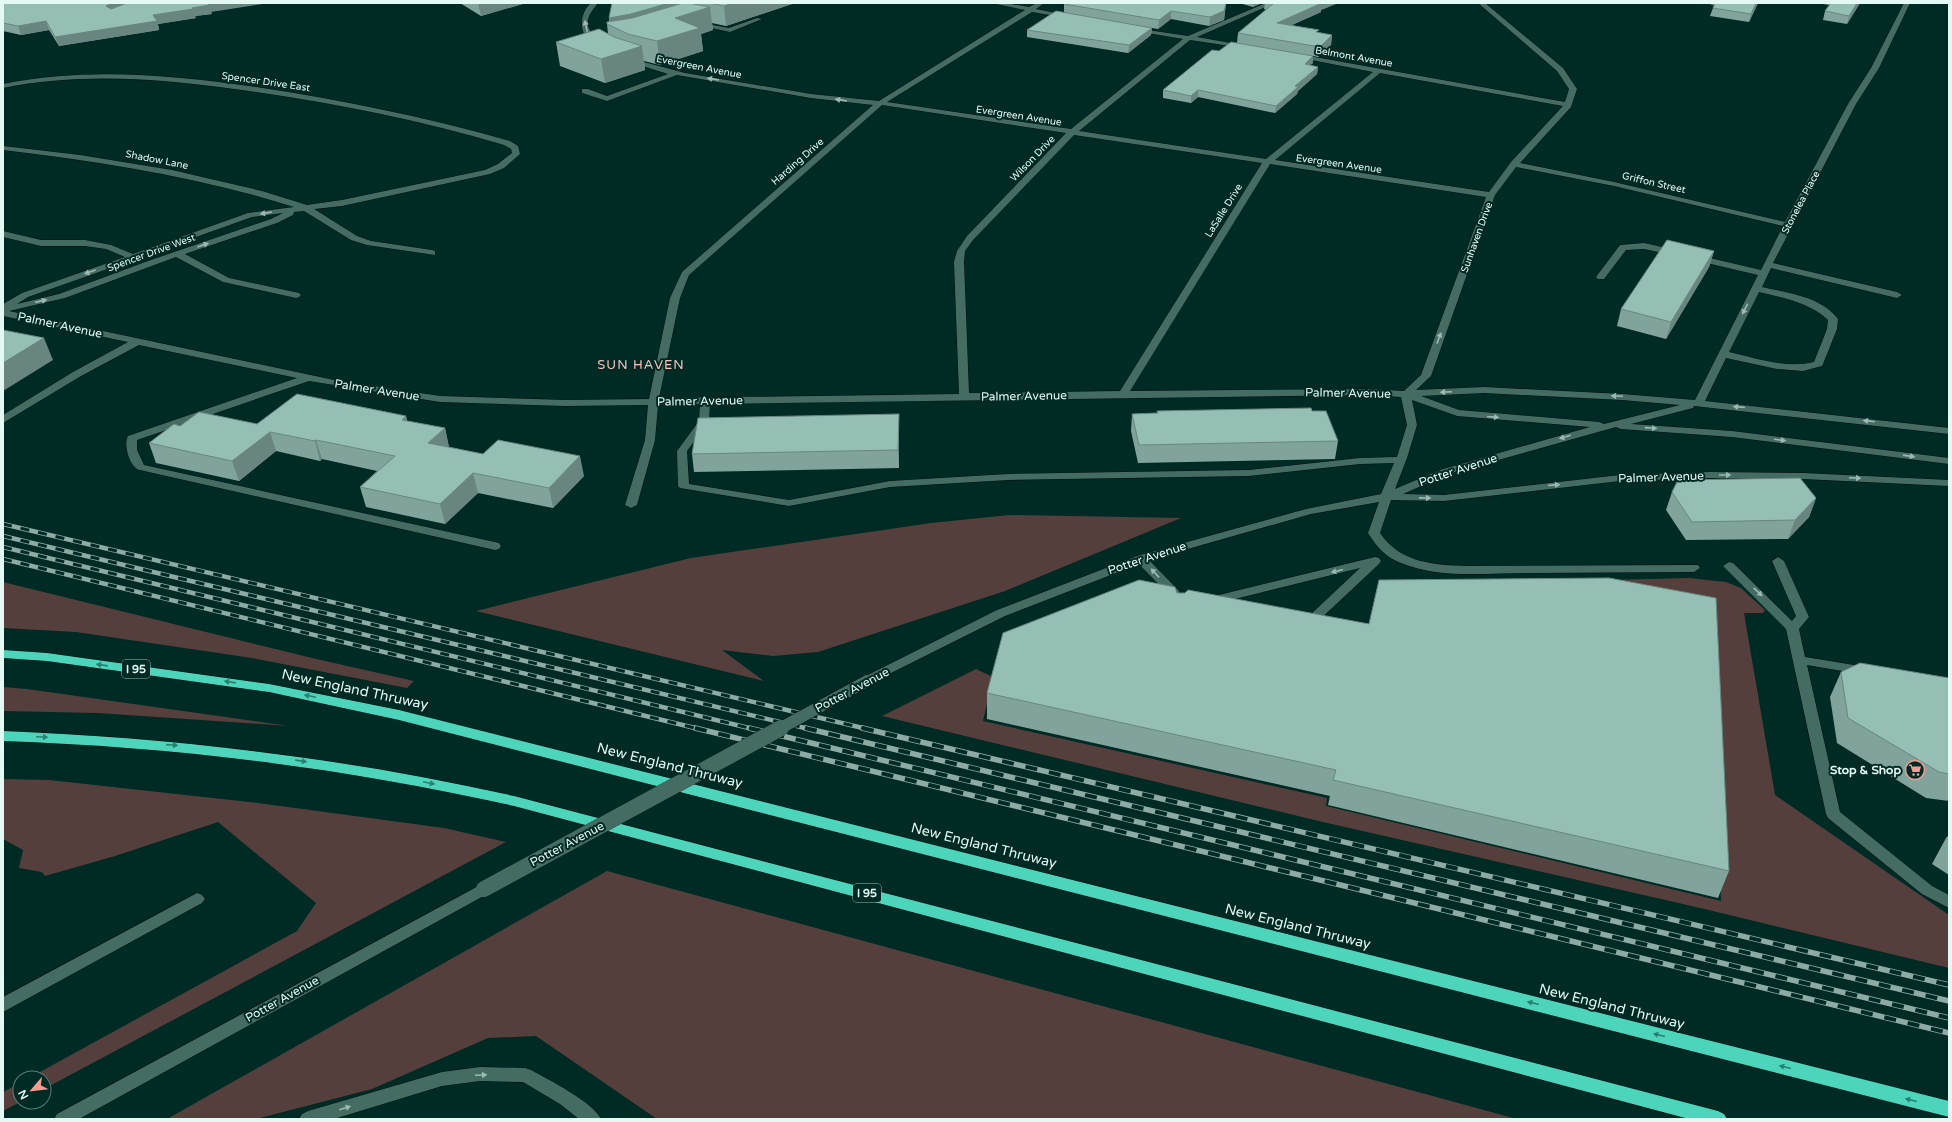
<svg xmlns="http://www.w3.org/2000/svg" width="1952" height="1122" font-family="'Varela Round',sans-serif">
<rect width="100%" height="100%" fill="#002a24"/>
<g fill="#543f3c">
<path d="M1009,515L1181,518L1005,591L818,652L773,656L722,650L764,681L476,611L691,558L931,523Z"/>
<path d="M1689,578L1726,582L1741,588L1765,610L1763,613H1744L1775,795L1949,915V968L1696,907L1323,822L882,716L976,669L993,677L983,721L1327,798L1326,806L1721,901L1712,622L1457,591L1438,579L1567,581Z"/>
<path d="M3,582L312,658L414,681L407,688L252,658L76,632L3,628Z"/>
<path d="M3,687L27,689L289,726L98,713L3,711Z"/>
<path d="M3,779L49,780L258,803L444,828L506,842L44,1089V1078H29L297,931L316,903L218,822L115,856L45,876L42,872L19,868L23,850L3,839Z"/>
<path d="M607,871L1517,1119H657L536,1036L488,1038L372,1089L256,1119H167Z"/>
<path d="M20,1083V1102L3,1111V1092Z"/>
</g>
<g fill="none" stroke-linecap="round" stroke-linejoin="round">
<g stroke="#00100d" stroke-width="1">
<g id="minor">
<path d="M591,3H598C582,22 586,27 601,45L598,47C579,40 577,15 591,3Z"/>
<path d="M991,3H1005L1029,7L1037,3H1044L1036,9L1070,16L1067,18L1032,12L887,102L1071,129L1183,39L1136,31L1134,30V28L1188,36L1266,3H1275L1197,37L1242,45L1244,46V48L1190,40L1079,131L1266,159L1373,72L1296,57V55L1298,54L1565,102L1569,89L1557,71L1478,3H1485L1563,68L1577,89L1571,107L1520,163L1614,182L1785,222L1848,104L1871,68L1904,3H1910L1879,68L1856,104L1773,263L1897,292L1902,295L1897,298L1771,268L1762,287C1787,293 1821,296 1838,319L1837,329L1823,364L1822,366L1803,371L1777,369L1726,358L1705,401L1949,428V434L1694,406L1693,408L1631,424L1732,431L1949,458V464L1732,437L1621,429L1616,427L1448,474L1403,494L1444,495L1620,475L1710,472L1803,473L1949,480V486L1803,479L1710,478L1620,481L1444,501L1391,500L1380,533C1400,563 1434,565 1467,566L1698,565L1700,568L1694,572C1638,572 1583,573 1527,573C1486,573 1439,579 1401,563C1385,557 1377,547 1368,533L1379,502L1311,514L1149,560L1179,591L1182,598L1180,601H1172L1169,595L1139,564L1005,616L867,685L862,684L860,681L862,678L997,610L1137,556L1306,509L1381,494L1394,463L1360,464L1249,476L1008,480L890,487L789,506L680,488L678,486L677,451L699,421L700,404L658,405L655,440L637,505L631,508L625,505L645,440L648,405L566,406L440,402L309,381L137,440V450L144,465L499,543L501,546L499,549L495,550L140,470C130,468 123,445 128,436L297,378L139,345L81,376L3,423V415L73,372L128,342L3,316V304L22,293L125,257L106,249L85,246H41L3,237V231L41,240H85L111,245L133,254L248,213L294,207C198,177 103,162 3,150V146L80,155L172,170L262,191L307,205L342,200L485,170L498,164L512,153L511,149L504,145C423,121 340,104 256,92C170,80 89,71 3,88V84C89,67 170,75 256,87C342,100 426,117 510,141L518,146L520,154L504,168L490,174L342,206L314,209L357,236L371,241L432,250L435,251V255L367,245L351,240L304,211L294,212L293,215L277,223L185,254L229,278L299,293L301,295L299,297L296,298L223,282L176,257L65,298L9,311L334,380L440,396L566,400L649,399L670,298L682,272L873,105L811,98L677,75L607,101L582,93V89H588L607,96L668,74L627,61L625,60L629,58L685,73L811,94L879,101L1025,10ZM1380,73L1563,106L1511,162L1489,192L1275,160ZM882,105L1066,133L967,236L957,251L954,262L959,394L659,398L680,298L689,275ZM1074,135L1262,163L1120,391L969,393L964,262L965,251L973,240ZM1270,164L1486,197L1421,375L1404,391L1368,389L1130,391ZM1516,167L1614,186L1783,226L1761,270L1697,255L1693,258L1694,260L1758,275L1695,400L1622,394L1484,387L1416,390L1431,376L1495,195ZM283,213L271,219L148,261L59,294L17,304L28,297L133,260H139L140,257L252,217ZM1759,292C1784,298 1809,302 1828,320L1827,329L1814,362C1786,369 1756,358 1729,352ZM1484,393L1622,400L1680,405L1604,424L1599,422L1459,410L1421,396ZM1368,395L1401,397L1407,425L1397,457L1360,458L1249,470L1008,474L890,481L789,500L689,484L687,451L709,421L710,404ZM1412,400L1457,416L1590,427L1440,470L1395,489L1407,458L1417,425Z"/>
<path d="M757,18L762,19L730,32L693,24L696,22L729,28Z"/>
<path d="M1644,243L1680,251L1681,253L1677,256L1644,249L1626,250L1604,279H1598L1596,277L1620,245Z"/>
<path d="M1375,557L1379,558L1381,561L1379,564L1316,623H1308L1306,620L1308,617L1360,568L1211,605L1205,601L1211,597Z"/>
<path d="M1778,557L1784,561L1809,617L1799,629L1805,657L1866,667L1871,668L1873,671L1871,674L1866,675L1807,665L1840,812L1932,886L1949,895V908L1922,894L1828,818L1826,814L1786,629L1723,566L1729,562L1733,563L1792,621L1796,616L1772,561Z"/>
<path d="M484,883L489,885L492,889L489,893L79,1119H54L57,1114Z"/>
<path d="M197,893L202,895L205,899L202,903L3,1012V997Z"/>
<path d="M480,1067L525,1068L531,1070C549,1080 593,1102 601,1119H579L560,1104L523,1082L480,1081L442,1086L334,1119H299L302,1114L308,1111L442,1072Z"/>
</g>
</g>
<g stroke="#00100d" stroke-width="1">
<g id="highway">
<path d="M3,650L47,653L269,684L399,710L1949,1101V1117L399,720L269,692L47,661L3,658Z"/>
<path d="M3,731C176,738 345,758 514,796L1718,1111L1724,1114L1727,1119H1689L514,806C345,768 176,747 3,741Z"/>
</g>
</g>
<use href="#minor" fill="#456c63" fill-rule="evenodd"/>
<use href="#highway" fill="#4dd5bc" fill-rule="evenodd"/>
<g stroke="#8daaa5" stroke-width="4.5">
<g id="rail-far1">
<path d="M3,524L867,729"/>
<path d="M3,536L809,729"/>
<path d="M3,547L753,729"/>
<path d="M3,559L699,729"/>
</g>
</g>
<g stroke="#8daaa5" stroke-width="5.5">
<g id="rail">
<path d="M695,728L1949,1033"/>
<path d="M749,728L1949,1018"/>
<path d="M805,728L1949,1001"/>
<path d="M862,728L1949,985"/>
</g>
</g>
<use href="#rail-far1" stroke="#002a24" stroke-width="3" stroke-dasharray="9" stroke-linecap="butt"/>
<use href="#rail" stroke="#002a24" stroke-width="4" stroke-dasharray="12" stroke-linecap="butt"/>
<g stroke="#00100d" stroke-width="13" stroke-linecap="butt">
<path id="minor-bridge-far1" d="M779,729L867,681"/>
</g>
<g stroke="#00100d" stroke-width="16" stroke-linecap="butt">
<path id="minor-bridge" d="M484,889L781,728"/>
</g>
<use href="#minor-bridge-far1" stroke="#456c63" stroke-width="12"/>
<use href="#minor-bridge" stroke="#456c63" stroke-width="16"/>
</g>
<g fill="#80a49c">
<path d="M3,3L211,12L212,14L195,16L196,18L158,24L159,30L59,46L49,30L21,35L3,31Z"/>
<path d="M460,3H526L481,16Z"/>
<path d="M612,3H795L726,26L712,23L713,30L701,34L703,51L660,65L644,61L645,70L605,83L560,66L556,42L608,34L607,24L609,21V18Z"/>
<path d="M1065,3H1226L1224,20L1209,26L1171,19L1158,29L1152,28L1151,35L1128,53L1027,37V30L1064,12V4Z"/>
<path d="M1239,3H1262L1253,7Z"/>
<path d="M1265,3H1338L1321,10V12L1292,25L1318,33L1332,35L1331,45L1318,57L1313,56V63L1310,65L1318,67L1317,74L1298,91L1297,94L1275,113L1198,97L1191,103L1163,98V90L1219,51L1237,43L1238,33L1266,10L1264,9Z"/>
<path d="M1704,3H1758L1749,22L1710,16L1713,8L1714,5Z"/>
<path d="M1818,3H1860L1847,24L1823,20L1825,11L1829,5Z"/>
<path d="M1714,251L1709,267L1666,339L1617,326L1621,309Z"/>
<path d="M1157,411H1312L1338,441L1335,459L1138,463L1131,431L1132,414L1157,413Z"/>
<path d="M406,416L407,421L445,428L449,447L584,476L553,508L478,493L445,524L366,507L360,487L377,471L322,459L320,461L276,451L239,481L156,463L149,443L180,426L257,424Z"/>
<path d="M899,432V468L694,472L692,454Z"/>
<path d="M1672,492L1816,498L1809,517L1788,539L1686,540L1666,510Z"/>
<path d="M1177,593L1369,624L1729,871L1718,898L1328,805L1330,796L987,719V693Z"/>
<path d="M1841,672L1949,678V801L1926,798L1837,743L1830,697Z"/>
<path d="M1949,836V875L1932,864L1946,838Z"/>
</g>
<g fill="#68867f">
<path d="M113,3H140L109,14L106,6Z"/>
<path d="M212,3H269L211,12L212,14L195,16L196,18L158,24L159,30L59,46L55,37L153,15L192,8Z"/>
<path d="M478,3H526L481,16Z"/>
<path d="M669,3H685L710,7L713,30L701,34L703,51L660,65L657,41L610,25L609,18Z"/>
<path d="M733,3H795L726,26L724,6Z"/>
<path d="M1226,3L1224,20L1209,26L1210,17Z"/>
<path d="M1254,3H1262L1253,7Z"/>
<path d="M1320,3H1338L1321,10V12L1276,32L1277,23Z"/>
<path d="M1756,3H1758L1749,22L1751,14Z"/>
<path d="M1857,3H1860L1847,24L1849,16Z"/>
<path d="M1171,11V19L1158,29L1159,20Z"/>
<path d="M46,21L49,30L21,35L18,26Z"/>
<path d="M1152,28L1151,35L1128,53L1129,45Z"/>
<path d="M1332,35L1331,45L1318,57L1320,47Z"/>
<path d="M642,46L645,70L605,83L601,59Z"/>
<path d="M1313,56V63L1304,71L1305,64Z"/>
<path d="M1318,67L1317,74L1298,91L1297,94L1275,113L1276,106L1295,86Z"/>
<path d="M1198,90V97L1191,103V96Z"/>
<path d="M1714,251L1709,267L1666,339L1671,322Z"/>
<path d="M44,338L53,360L3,391V363Z"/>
<path d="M899,414V468L898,450Z"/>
<path d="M406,416L411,436L402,420Z"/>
<path d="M445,428L449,448L428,443Z"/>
<path d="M270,432L276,451L239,481L232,461Z"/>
<path d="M316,440L322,459L320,461L315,441Z"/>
<path d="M580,456L584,476L553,508L549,488Z"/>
<path d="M473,473L478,493L445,524L440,504Z"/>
<path d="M1816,498L1809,517L1788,539L1795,520Z"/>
</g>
<g fill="#95bfb5" stroke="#68867f">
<path d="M3,3H113L106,6L111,9L127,3H212L208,4L209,5L192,8L193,9L153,15L157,21L55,37L46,21L18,26L3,23Z"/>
<path d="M612,3H669L631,14L609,18Z"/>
<path d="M683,3H688L710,7L675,18L700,28L657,41L628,34L607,24V22L632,18Z"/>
<path d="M709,3H733L724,6Z"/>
<path d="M1065,3H1226L1224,11L1210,17L1171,11L1159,20L1064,4Z"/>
<path d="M1274,3H1322L1277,23L1319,30L1316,32L1332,35L1320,47L1238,33Z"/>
<path d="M1715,3H1756L1751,14L1713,8Z"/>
<path d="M1831,3H1857L1849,16L1825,11Z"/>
<path d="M1056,11L1152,28L1129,45L1027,30Z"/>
<path d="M599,29L614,37L642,46L601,59L556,42Z"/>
<path d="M1231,42L1313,56L1305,64L1318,67L1295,86L1298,87L1276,106L1198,90L1191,96L1163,90L1212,50L1219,51Z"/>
<path d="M1667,240L1714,251L1671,322L1621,309Z"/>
<path d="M3,330L44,338L3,363Z"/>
<path d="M297,394L406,416L402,420L445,428L428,443L483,454L498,440L580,456L549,488L473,473L440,504L360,487L395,456L316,440L315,441L270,432L232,461L149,443L174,424L180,426L199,412L257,424Z"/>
<path d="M1311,408L1312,411H1326L1338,441L1139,445L1132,414L1158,413L1157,411Z"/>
<path d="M899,414L898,450L692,454L698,418Z"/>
<path d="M1800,478L1816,498L1795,520L1692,522L1672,492L1678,480Z"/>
<path d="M1609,578L1716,598L1729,871L1333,780L1336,770L987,693L1003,633L1139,580L1175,587L1177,593H1185L1188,590L1369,624L1379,580Z"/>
<path d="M1860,663L1949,678V774L1939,772L1848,718L1841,672Z"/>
<path d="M1949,836V840L1946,838Z"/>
</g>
<defs><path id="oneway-solid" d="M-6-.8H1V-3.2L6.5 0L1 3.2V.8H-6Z"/></defs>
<g fill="#9cbab3">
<use href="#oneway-solid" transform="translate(586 26) rotate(-102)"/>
<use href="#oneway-solid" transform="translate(713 79) rotate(-171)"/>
<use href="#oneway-solid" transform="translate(841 100) rotate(-171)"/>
<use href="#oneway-solid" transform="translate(266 213) rotate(171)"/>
<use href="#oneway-solid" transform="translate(203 245) rotate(-19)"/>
<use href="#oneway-solid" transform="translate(90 272) rotate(161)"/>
<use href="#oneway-solid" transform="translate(41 301) rotate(-13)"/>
<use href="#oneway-solid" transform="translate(1745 309) rotate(117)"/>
<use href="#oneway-solid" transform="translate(1439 338) rotate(-70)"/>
<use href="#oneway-solid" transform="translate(1446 392) rotate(177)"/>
<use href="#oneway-solid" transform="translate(1617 396) rotate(-177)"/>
<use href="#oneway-solid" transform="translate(1739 407) rotate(-175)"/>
<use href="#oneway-solid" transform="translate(1493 417) rotate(5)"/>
<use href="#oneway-solid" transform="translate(1869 421) rotate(-173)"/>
<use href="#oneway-solid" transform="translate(1651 428) rotate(4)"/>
<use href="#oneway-solid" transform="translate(1565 437) rotate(164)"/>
<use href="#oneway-solid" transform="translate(1780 440) rotate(7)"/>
<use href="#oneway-solid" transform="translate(1909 456) rotate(8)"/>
<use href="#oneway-solid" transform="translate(1725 475)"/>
<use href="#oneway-solid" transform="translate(1855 478) rotate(2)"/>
<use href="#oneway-solid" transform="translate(1554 485) rotate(-5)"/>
<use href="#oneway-solid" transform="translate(1425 498) rotate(1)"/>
<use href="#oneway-solid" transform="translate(1337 571) rotate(166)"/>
<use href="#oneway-solid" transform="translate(1155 573) rotate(-133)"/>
<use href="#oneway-solid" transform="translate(1758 592) rotate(44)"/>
<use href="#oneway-solid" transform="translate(481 1075) rotate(-3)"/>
<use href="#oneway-solid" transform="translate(345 1108) rotate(-17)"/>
</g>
<g fill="#268070">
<use href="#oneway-solid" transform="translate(102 665) rotate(-172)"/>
<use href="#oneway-solid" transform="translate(230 682) rotate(-172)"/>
<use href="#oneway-solid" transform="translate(310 696) rotate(-168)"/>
<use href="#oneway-solid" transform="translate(42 737) rotate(2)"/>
<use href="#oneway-solid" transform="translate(172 745) rotate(4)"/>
<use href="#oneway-solid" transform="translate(301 761) rotate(9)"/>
<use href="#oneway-solid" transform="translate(429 783) rotate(12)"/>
<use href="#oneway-solid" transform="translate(1533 1003) rotate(-166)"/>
<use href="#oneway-solid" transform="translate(1659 1035) rotate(-166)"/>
<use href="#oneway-solid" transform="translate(1785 1067) rotate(-166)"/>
<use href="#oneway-solid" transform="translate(1911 1100) rotate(-166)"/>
</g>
<defs>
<g id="supermarket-ring" transform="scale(1)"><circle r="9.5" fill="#002a24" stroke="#f59c92" stroke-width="1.5"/><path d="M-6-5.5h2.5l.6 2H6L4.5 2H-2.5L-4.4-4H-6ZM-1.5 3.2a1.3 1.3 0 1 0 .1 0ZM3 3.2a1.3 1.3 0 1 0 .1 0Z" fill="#f59c92"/></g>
</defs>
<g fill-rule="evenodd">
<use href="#supermarket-ring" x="1915" y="770"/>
</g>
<g text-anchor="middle" stroke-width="4" stroke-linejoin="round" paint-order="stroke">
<g font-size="10" fill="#e4f9f4" stroke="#002a24">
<text transform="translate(1354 56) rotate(10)" y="4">Belmont Avenue</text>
<text transform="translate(699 66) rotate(11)" y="4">Evergreen Avenue</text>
<text transform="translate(266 81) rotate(8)" y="4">Spencer Drive East</text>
<text transform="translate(1019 115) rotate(9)" y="4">Evergreen Avenue</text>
<text transform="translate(1032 158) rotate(-46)" y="4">Wilson Drive</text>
<text transform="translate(157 159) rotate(11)" y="4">Shadow Lane</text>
<text transform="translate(797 161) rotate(-41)" y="4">Harding Drive</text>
<text transform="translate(1339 163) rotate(8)" y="4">Evergreen Avenue</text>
<text transform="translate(1654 182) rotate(13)" y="4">Griffon Street</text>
<text transform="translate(1800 202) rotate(-62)" y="4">Stonelea Place</text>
<text transform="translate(1223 210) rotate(-58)" y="4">LaSalle Drive</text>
<text transform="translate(1476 237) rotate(-70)" y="4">Sunhaven Drive</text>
<text transform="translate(151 252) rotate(-20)" y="4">Spencer Drive West</text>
</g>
<g fill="#002a24" stroke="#a0bbb6" stroke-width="1">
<rect x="122" y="660" width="28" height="18" rx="3"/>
<rect x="853" y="884" width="28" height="18" rx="3"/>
</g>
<g font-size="11" font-weight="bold" fill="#e4f9f4">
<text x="136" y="673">I 95</text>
<text x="867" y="897">I 95</text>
</g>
<g font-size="12" fill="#e4f9f4" stroke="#002a24">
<text transform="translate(60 325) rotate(12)" y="4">Palmer Avenue</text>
<text transform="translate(377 390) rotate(9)" y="4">Palmer Avenue</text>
<text transform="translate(1348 393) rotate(1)" y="4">Palmer Avenue</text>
<text transform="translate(1024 396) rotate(-1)" y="4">Palmer Avenue</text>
<text transform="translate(700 401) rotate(-1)" y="4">Palmer Avenue</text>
<text transform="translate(1458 470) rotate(-18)" y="4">Potter Avenue</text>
<text transform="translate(1661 477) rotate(-2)" y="4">Palmer Avenue</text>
<text transform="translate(1147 558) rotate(-18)" y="4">Potter Avenue</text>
<text transform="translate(852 690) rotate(-28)" y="4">Potter Avenue</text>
<text transform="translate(567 844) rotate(-28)" y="4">Potter Avenue</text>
<text transform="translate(282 999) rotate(-29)" y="4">Potter Avenue</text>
</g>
<g font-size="12" font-weight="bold" fill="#e4f9f4" stroke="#002a24" text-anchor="end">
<text x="1901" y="774">Stop &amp; Shop</text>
</g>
<g font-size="13" letter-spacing="1" fill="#f8c5be" stroke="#002a24">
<text x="641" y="369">SUN HAVEN</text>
</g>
<g font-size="14" fill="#e4f9f4" stroke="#002a24">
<text transform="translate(355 689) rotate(12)" y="5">New England Thruway</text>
<text transform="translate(670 765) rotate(14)" y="5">New England Thruway</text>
<text transform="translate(984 845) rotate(14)" y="5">New England Thruway</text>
<text transform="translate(1298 926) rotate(14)" y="5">New England Thruway</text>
<text transform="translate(1612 1006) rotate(14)" y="5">New England Thruway</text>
</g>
</g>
<rect width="1952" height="1122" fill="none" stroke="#e4f9f4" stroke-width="8"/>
<g transform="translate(32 1090) rotate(242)"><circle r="19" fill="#002a24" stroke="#5b7d77"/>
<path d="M0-3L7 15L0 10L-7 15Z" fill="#f59c92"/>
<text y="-6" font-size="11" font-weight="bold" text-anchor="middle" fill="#e4f9f4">N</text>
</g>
</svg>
